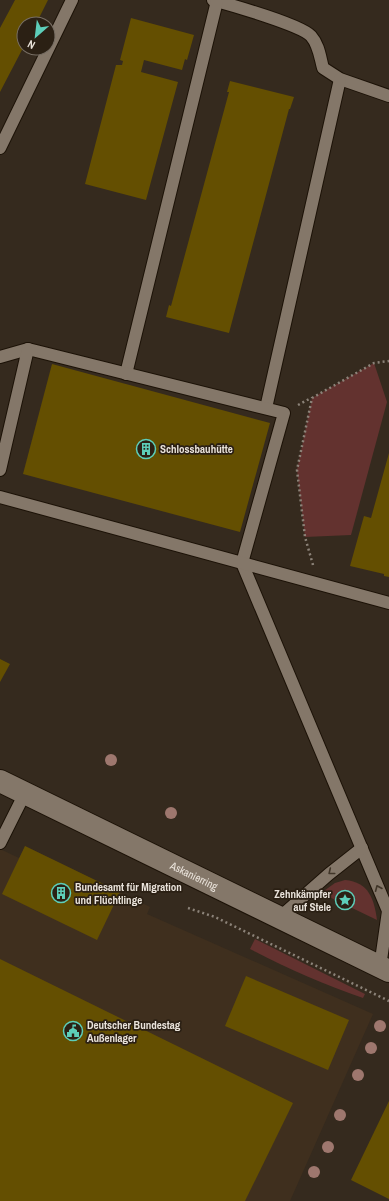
<svg xmlns="http://www.w3.org/2000/svg" width="389" height="1201" font-family="'Archivo Narrow',sans-serif">
<rect width="100%" height="100%" fill="#352a1e"/>
<path fill="#3f2f1e" d="M25,846L150,907L147,914L373,1014L290,1201H0V849L19,858Z"/>
<g fill="#63322f">
<path d="M374,363L387,402L351,535L305,537L297,470L312,398Z"/>
<path d="M345,880C369,882 374,899 377,920L321,893L335,883Z"/>
<path d="M255,939L365,994L363,998C324,985 286,968 250,949Z"/>
</g>
<g fill="#644f01">
<path d="M15,0H48L36,24H24V46L0,92V28Z"/>
<path d="M131,18L194,35L187,60L185,59L182,70L144,60L141,72L178,82L146,200L85,184L116,65H122L123,61L120,60Z"/>
<path d="M230,81L294,97L290,109H289L229,333L166,317L169,305L171,306L229,92H227Z"/>
<path d="M52,364L270,423L240,532L23,474Z"/>
<path d="M389,453V577L384,576V574L350,566L364,516L371,518Z"/>
<path d="M0,659L10,664L0,682Z"/>
<path d="M25,846L120,892L97,940L2,894Z"/>
<path d="M0,959L293,1103L245,1201H0Z"/>
<path d="M246,976L349,1020L328,1070L225,1026Z"/>
<path d="M389,1101V1199L351,1180Z"/>
</g>
<g fill="none" stroke-linecap="round" stroke-linejoin="round">
<g stroke="#1c1207" stroke-width="14">
<g id="lane">
<path d="M213,0C231,5 301,25 311,36C319,45 320,57 323,68L340,79L389,96"/>
<path d="M0,148L72,0"/>
<path d="M0,357L28,349"/>
<path d="M126,374L217,1"/>
<path d="M266,408L340,79"/>
<path d="M0,470L28,349L284,413L242,563L388,911L380,967"/>
<path d="M0,497L389,603"/>
<path d="M0,843L25,793"/>
<path d="M279,918L329,874L362,848"/>
</g>
</g>
<g stroke="#1c1207" stroke-width="24">
<g id="street">
<path id="s1" d="M0,781L389,971"/>
</g>
</g>
<g stroke="#8c8379" stroke-width="2.5" stroke-dasharray="2 3" stroke-linecap="butt">
<path d="M298,405L311,398"/>
<path d="M313,565L305,537L297,470L312,398L374,363L389,361"/>
<path d="M188,908L215,917L389,1001"/>
</g>
<use href="#lane" stroke="#847769" stroke-width="12"/>
<use href="#street" stroke="#847769" stroke-width="22"/>
</g>
<g fill="#9e776e">
<circle cx="111" cy="760" r="6"/>
<circle cx="171" cy="813" r="6"/>
<circle cx="380" cy="1026" r="6"/>
<circle cx="371" cy="1048" r="6"/>
<circle cx="358" cy="1075" r="6"/>
<circle cx="340" cy="1115" r="6"/>
<circle cx="328" cy="1147" r="6"/>
<circle cx="314" cy="1172" r="6"/>
</g>
<defs><path id="oneway-chevron" d="M-2-3.5L2.5 0L-2 3.5" fill="none" stroke-width="1.6" stroke-linecap="round" stroke-linejoin="round"/></defs>
<g stroke="#413629">
<use href="#oneway-chevron" transform="translate(331 872) rotate(141)"/>
<use href="#oneway-chevron" transform="translate(378 888) rotate(-113)"/>
</g>
<defs>
<g id="building-ring" transform="scale(1)"><circle r="9.5" fill="#2b2014" stroke="#5dceb9" stroke-width="1.5"/><path d="M-4-6H4V6H1V3H-1V6H-4ZM-2.5-4.3h1.7v1.8h-1.7ZM.8-4.3h1.7v1.8H.8ZM-2.5-1h1.7V.8h-1.7ZM.8-1h1.7V.8H.8Z" fill="#5dceb9"/></g>
<g id="sight-ring" transform="scale(1)"><circle r="9.5" fill="#2b2014" stroke="#5dceb9" stroke-width="1.5"/><path d="M0-6L1.8-2.2L6-1.7L2.9 1.2L3.7 5.4L0 3.3L-3.7 5.4L-2.9 1.2L-6-1.7L-1.8-2.2Z" fill="#5dceb9"/></g>
<g id="civic-ring" transform="scale(1)"><circle r="9.5" fill="#2b2014" stroke="#5dceb9" stroke-width="1.5"/><path d="M-.6-6.5H3V-4.5H.6V-3L4-1V1h2V6H-6V1h2V-1L-.6-3ZM-1.2 2.5V6h2.4V2.5Z" fill="#5dceb9"/></g>
</defs>
<g fill-rule="evenodd">
<use href="#building-ring" x="146" y="449"/>
<use href="#building-ring" x="61" y="893"/>
<use href="#sight-ring" x="345" y="900"/>
<use href="#civic-ring" x="73" y="1031"/>
</g>
<g text-anchor="middle" stroke-width="3.5" stroke-linejoin="round" paint-order="stroke">
<g font-size="11" font-weight="bold" fill="#eae3db" stroke="#2b2014" text-anchor="start">
<text x="160" y="453">Schlossbauhütte</text>
<text x="75" y="891">Bundesamt für Migration<tspan x="75" dy="13">und Flüchtlinge</tspan></text>
<text x="331" y="898" text-anchor="end">Zehnkämpfer<tspan x="331" dy="13">auf Stele</tspan></text>
<text x="87" y="1029">Deutscher Bundestag<tspan x="87" dy="13">Außenlager</tspan></text>
</g>
<g font-size="11" fill="#eae3db" stroke="#2b2014">
<text dy="4" stroke="none"><textPath href="#s1" startOffset="216">Askanierring</textPath></text>
</g>
</g>
<g transform="translate(36 36) rotate(208)"><circle r="19" fill="#2b2014" stroke="#776e64"/>
<path d="M0-3L7 15L0 10L-7 15Z" fill="#5dceb9"/>
<text y="-6" font-size="11" font-weight="bold" text-anchor="middle" fill="#eae3db">N</text>
</g>
</svg>
